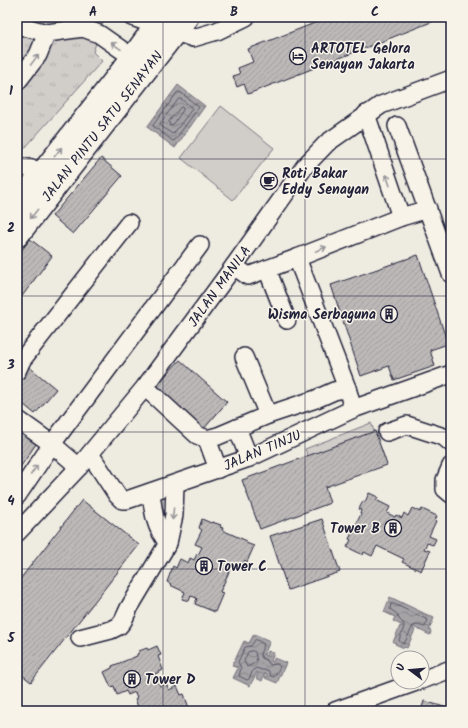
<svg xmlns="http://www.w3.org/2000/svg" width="468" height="728" font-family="Kalam,sans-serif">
<defs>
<pattern id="park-tufts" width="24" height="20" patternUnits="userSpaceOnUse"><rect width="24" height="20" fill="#d1cdc9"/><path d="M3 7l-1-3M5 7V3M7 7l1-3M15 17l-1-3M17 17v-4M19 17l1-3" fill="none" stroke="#b3b0ae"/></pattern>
<pattern id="water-waves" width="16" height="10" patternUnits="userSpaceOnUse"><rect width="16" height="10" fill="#a6a3a6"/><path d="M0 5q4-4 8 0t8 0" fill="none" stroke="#878488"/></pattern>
<pattern id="building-hatch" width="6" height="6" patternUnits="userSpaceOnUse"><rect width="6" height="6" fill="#bbb8b7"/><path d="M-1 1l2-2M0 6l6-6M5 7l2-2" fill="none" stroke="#a09e9e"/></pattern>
</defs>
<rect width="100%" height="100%" fill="#eeebe1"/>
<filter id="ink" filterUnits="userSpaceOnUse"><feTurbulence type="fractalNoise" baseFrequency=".025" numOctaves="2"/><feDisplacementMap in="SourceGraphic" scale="8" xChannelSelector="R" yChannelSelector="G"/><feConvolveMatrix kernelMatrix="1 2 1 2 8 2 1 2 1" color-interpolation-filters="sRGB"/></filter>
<g filter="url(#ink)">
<g fill="#d1cdc9" stroke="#7a7882">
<path d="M221,106L274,148L233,200L181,158Z"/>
<path d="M371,423L385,459L319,485L305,449Z"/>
</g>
<path fill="url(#park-tufts)" stroke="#7a7882" d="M17,17H105L93,52L102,61L17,157Z"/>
<g fill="url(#water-waves)" stroke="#716f7b">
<path d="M178,85L205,106L175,148L147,127Z"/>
<path d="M390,597L434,618L429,630L431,631L430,635L413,627V629L415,630L407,648L405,647L404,648L395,644L396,643L393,642L400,626L402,627L403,626L393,621L395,617L384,612Z"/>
<path d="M254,634L270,641L264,655L266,656L268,651L274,653L271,661L273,662L274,658L286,663L277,683L265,678L267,674L265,673L262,681L256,678L258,673L257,672L250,686L233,678L238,668L232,666L244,641L249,643Z"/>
</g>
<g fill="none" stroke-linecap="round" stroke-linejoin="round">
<g stroke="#575666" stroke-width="1">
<path d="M178,92H180L199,107L175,140L173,141L153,126Z"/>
<path d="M179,99H181L191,107L192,109L174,133L172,134L161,126L160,124Z"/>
<path d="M181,107L183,108V110L173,125L170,126L169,122Z"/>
<path d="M394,604L428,620L425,627L417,625L413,626L404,644L400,642L399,640L404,627V624L399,619L397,614L390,609L391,604Z"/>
<path d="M257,640L264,644L260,654L262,658L266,660L270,665L277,664L280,667L274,677L271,676L268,670H262L256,668L253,670L249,679L247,680L239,676L241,668L238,662L245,647L251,646L255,640Z"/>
<path d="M253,651L255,652L257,662L247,667L244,661L248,652Z"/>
</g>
</g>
<g fill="url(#building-hatch)" stroke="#22223b">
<path d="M330,17H444L248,94L244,84L237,87L233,76L240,74L238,68L253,62L248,49Z"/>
<path d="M101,158L122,176L73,234L52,216Z"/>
<path d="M30,239L52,256L17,303V257Z"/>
<path d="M418,255L448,344L430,350L435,366L394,380L389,366L361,376L331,285Z"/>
<path d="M180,360L227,402L203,430L155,387Z"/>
<path d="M28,366L56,389L35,414L17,399V378Z"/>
<path d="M17,427L38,441L17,472Z"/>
<path d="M375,431L387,465L325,487L330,503L260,529L242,480Z"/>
<path d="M369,493L378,497L376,500L390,507L387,513L395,517L396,515L402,518L404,513L408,516L412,508L420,512L422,509L437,516L435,520L436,521L429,536L436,539L433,545L427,543L424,549L430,551L421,571L402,562L404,559L377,546L372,556L364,552L363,555L347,547L351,540L349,539L361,514L360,513L361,510L359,509L363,501L365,502Z"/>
<path d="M82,500L139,545L31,682L17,671V583Z"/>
<path d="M202,519L211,523L212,522L221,525L220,527L223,528L222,530L247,541L246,543L254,546L247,562L245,560L241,569L232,565L220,592L223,593L215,612L195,604L197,598L191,596L189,601L182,599L185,592L170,585L171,584L167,582L173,566L176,568L180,559L188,563L190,558L194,560L197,554L198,555L202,547L195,544L202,530L199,528Z"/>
<path d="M322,519L340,572L288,590L270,536Z"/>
<path d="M157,646L161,655L158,656L163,670L155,674L160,686L166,684L169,690L177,686L181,695L184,694L189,708L183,711H128L138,707L135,699L137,698L135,692L128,695L126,691L117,695L114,686L111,687L104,672L112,668V666L137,656V654L139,653V651L147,648L148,650Z"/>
<path d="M424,701L451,709V711H421Z"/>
</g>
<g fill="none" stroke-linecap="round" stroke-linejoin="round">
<g stroke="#22223b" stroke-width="20">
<g id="minor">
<path d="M132,17L193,38L217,31L246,17"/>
<path d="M17,25L47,33L83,28L99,34L142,64"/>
<path d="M17,82L38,55L47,33"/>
<path d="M366,114L401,217"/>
<path d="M397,126L451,274"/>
<path d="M17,169L24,167L43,171"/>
<path d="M297,258L347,388"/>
<path d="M234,266L248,276L297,258L401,217L428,209"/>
<path d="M267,269L287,320"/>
<path d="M244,357L268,415"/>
<path d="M17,371L22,360L129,223"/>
<path d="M145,387L197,435L207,439L218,436L268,415L316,399L334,391L347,388L353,409"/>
<path d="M17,419L52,444L79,467"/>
<path d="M237,428L249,458"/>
<path d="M387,432L407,425L444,437L451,443"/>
<path d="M207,439L218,469"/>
<path d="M90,454L117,495L122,500H127L249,458L353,409L451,374"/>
<path d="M451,466L445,480V489L451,494"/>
<path d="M151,492C153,511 155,528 168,543"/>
<path d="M17,496L52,444L200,245"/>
<path d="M17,533L79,467L145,387L234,266L305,166L327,143L381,105L451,79"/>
<path d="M80,638L111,630L119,626L123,621L129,608L168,543L174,515L175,484"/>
<path d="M422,680L451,669"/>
<path d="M335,711L416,682"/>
</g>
</g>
<g stroke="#22223b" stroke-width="25">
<g id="major">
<path d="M17,205L132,58L162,17"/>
<path d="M17,236L187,17"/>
</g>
</g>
<use href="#minor" stroke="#f7f3e8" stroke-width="17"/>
<use href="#major" stroke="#f7f3e8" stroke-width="22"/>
</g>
<defs><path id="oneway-shaft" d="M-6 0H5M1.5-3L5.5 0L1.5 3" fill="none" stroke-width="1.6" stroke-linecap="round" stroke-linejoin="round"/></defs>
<g stroke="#97959a">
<use href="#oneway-shaft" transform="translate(116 46) rotate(-145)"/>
<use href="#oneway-shaft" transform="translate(35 59) rotate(-54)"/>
<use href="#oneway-shaft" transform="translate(58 152) rotate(-52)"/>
<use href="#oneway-shaft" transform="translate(388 180) rotate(-109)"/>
<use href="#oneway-shaft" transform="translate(34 214) rotate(128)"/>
<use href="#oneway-shaft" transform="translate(321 249) rotate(-22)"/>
<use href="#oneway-shaft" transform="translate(34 470) rotate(-56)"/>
<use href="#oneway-shaft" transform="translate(173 514) rotate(96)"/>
</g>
</g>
<path fill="none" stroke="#22223b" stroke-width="1" stroke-opacity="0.55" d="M163,17V711M305,17V711M17,159H451M17,296H451M17,432H451M17,569H451"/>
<defs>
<g id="hotel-ring" transform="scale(0.9)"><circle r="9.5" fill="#f7f3e8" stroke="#22223b" stroke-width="1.5"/><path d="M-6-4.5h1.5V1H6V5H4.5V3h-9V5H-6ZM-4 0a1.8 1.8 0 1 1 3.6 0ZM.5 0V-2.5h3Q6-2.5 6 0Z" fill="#22223b"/></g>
<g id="cafe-ring" transform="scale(0.9)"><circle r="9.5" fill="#f7f3e8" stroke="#22223b" stroke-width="1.5"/><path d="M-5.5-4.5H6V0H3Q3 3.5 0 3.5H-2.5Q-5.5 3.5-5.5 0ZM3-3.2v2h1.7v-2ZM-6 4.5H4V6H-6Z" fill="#22223b"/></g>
<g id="building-ring" transform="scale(0.9)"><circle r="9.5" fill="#f7f3e8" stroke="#22223b" stroke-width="1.5"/><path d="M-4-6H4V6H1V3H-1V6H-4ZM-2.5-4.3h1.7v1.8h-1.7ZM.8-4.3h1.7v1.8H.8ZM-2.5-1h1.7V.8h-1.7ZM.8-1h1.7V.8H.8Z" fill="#22223b"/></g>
</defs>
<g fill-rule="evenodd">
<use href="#hotel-ring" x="298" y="56"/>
<use href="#cafe-ring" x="269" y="181"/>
<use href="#building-ring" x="389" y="314"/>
<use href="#building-ring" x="393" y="528"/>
<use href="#building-ring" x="204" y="566"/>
<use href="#building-ring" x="132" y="679"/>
</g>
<g text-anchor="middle" stroke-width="3" stroke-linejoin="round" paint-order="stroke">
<g font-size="14" font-weight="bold" fill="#22223b" stroke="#f7f3e8" text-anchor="start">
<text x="311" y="53">ARTOTEL Gelora<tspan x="311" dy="16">Senayan Jakarta</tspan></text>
<text x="282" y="178">Roti Bakar<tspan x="282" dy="16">Eddy Senayan</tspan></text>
<text x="376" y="319" text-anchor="end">Wisma Serbaguna</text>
<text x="380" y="533" text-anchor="end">Tower B</text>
<text x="217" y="571">Tower C</text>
<text x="145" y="684">Tower D</text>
</g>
<g font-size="14" fill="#22223b" stroke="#f7f3e8">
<text transform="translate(102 126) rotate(-52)" y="5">JALAN PINTU SATU SENAYAN</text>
<text transform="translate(219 286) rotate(-54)" y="5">JALAN MANILA</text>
<text transform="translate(262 450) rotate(-23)" y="5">JALAN TINJU</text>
</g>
</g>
<rect width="468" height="728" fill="none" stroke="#f7f3e8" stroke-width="44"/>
<g transform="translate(410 670) rotate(286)"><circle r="19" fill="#f7f3e8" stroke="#a29fa3"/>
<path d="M0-3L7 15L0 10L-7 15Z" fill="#22223b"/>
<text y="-6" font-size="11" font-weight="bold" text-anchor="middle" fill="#22223b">U</text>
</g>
<rect x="22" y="22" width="424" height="684" fill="none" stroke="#22223b" stroke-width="1.5"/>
<g font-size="13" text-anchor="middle" font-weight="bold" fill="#22223b">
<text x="93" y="16">A</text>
<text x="234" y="16">B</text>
<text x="375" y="16">C</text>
<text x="11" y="95">1</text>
<text x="11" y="232">2</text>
<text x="11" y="369">3</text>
<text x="11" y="505">4</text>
<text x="11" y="642">5</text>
</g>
</svg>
